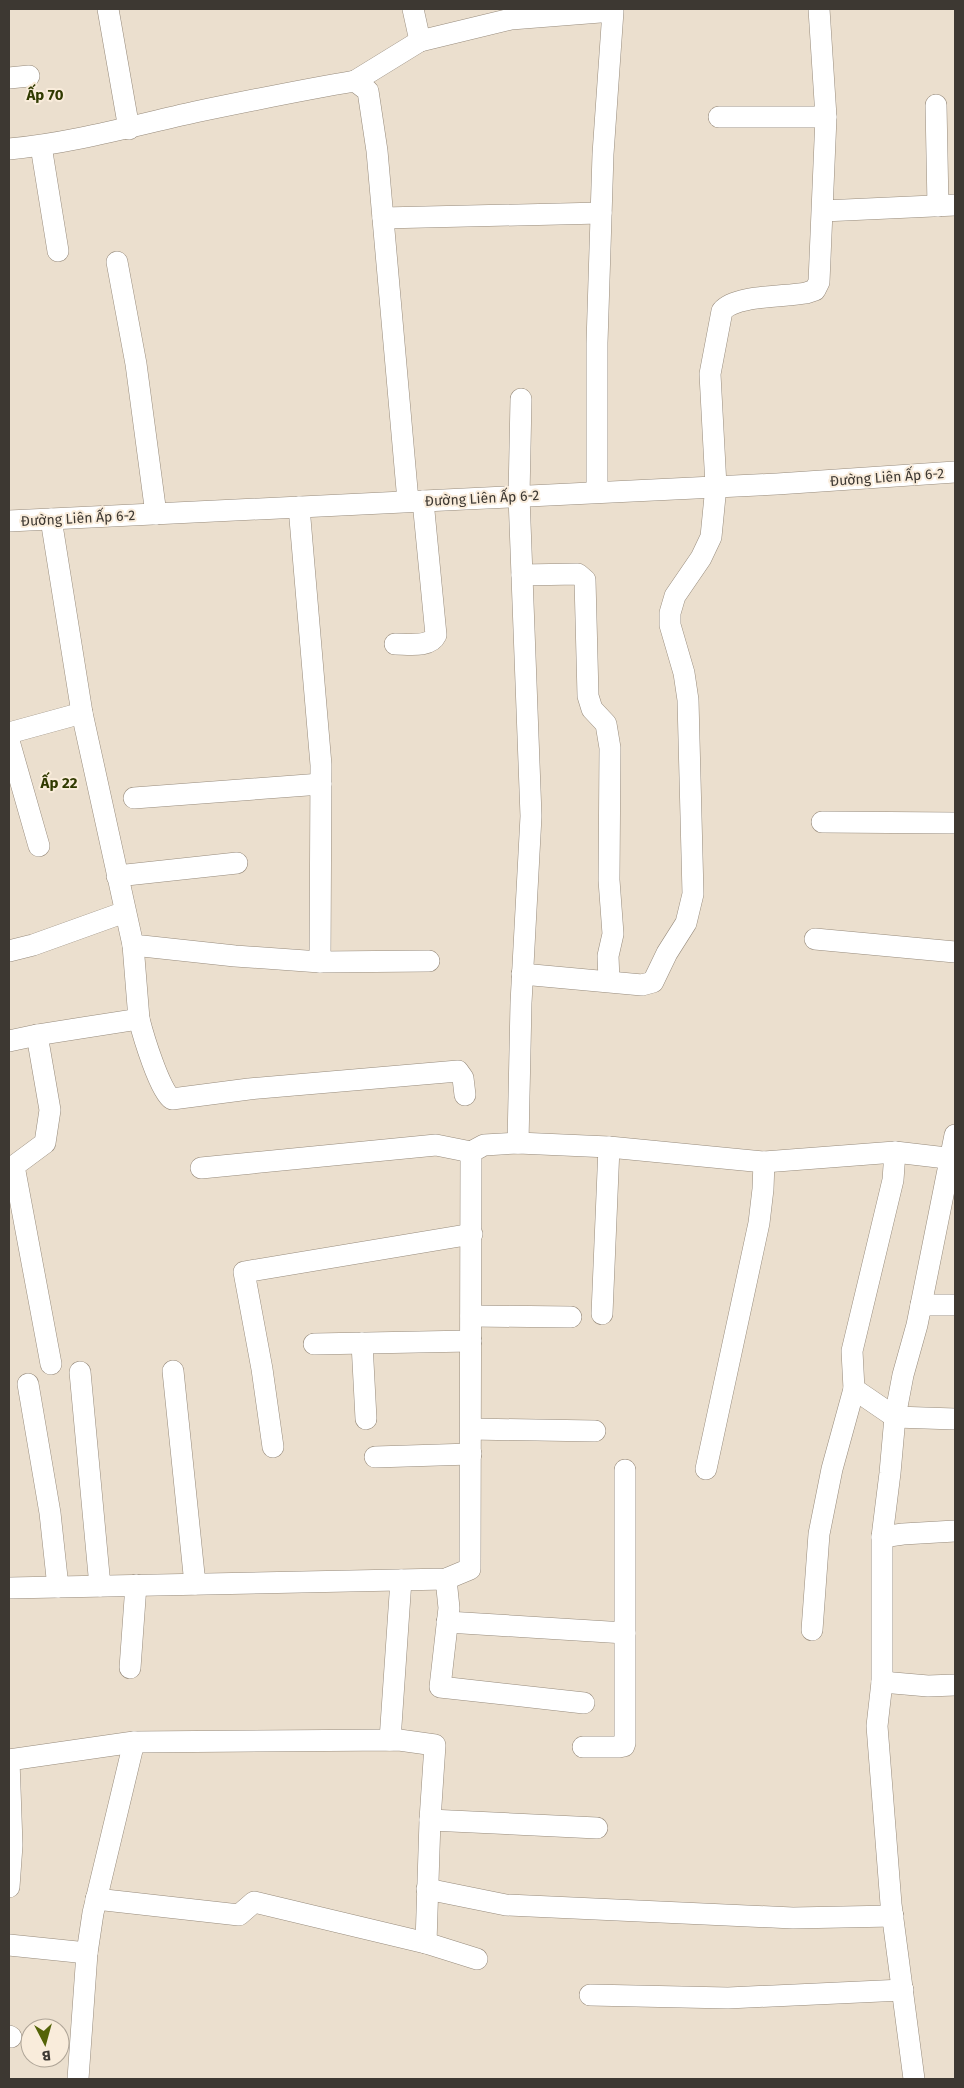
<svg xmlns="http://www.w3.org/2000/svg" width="964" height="2088" font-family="'Fira Sans',sans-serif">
<rect width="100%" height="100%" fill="#ebdfce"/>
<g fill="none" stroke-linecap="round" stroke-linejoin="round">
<g stroke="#978b7c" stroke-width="22">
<g id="minor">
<path d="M108,9L129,129"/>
<path d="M420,41L511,19L613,11L603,154L597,343V492"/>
<path d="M9,78L29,76"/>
<path d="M355,81L420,41L413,9"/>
<path d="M936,105L938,206"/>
<path d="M719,117H826"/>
<path d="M41,146L58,251"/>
<path d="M9,149C73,143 132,126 195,112C248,101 301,90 355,81L368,91L377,151L408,501"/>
<path d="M823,211L955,205"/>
<path d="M383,218L601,213"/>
<path d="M117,262L136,364L156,514"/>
<path d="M299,507L321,765L320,962"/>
<path d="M51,519L82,713L133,945L235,956L320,962L429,961"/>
<path d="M9,521L777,484L955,472"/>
<path d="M522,575L578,574L585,580L588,696L592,709L606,724L610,748L609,880L613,934L608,956L609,981"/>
<path d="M395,644C408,644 430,648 436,635L423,501"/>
<path d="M9,733L82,713"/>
<path d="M9,741L39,846"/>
<path d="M134,798L321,784"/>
<path d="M822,822L955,823"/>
<path d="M117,876L237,863"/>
<path d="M815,939L955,952"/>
<path d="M9,951L33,945L125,912"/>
<path d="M522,974L642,985L653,982L667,953L686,923L693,894L688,700L684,673L670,625V613L675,596L701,558L711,537L716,486L710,374L722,311C735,295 784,297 806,293L815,290L819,282L826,117L819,9"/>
<path d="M139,1019C143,1035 160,1092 172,1099L249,1089L458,1071L463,1078L465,1095"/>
<path d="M37,1035L50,1110L45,1143L14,1166L51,1364"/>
<path d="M9,1041L37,1035L139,1019L133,945"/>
<path d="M518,1143L521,1003L531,816L519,496L521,399"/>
<path d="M895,1152L893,1180L852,1351L854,1389L895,1417L955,1419"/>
<path d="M201,1168L436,1145L471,1152"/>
<path d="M921,1305H955"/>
<path d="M602,1314L609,1147"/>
<path d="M471,1316L571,1317"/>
<path d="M362,1343L366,1419"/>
<path d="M314,1344L471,1341"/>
<path d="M173,1371L195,1584"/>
<path d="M80,1372L100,1586"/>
<path d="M28,1384L50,1513L58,1587"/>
<path d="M471,1429L595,1431"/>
<path d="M273,1447L262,1369L244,1272L472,1234"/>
<path d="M375,1457L471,1454"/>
<path d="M706,1469L759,1223L763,1189L764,1162"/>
<path d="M882,1537L903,1534L955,1531"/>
<path d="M446,1579L449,1608L440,1687L584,1703"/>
<path d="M9,1588L446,1579L470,1569L471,1152L484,1145L518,1143L609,1147L764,1162L895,1152L955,1159"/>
<path d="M447,1622L625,1633"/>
<path d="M812,1630L819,1534L832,1469L854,1389"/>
<path d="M130,1668L136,1585"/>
<path d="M882,1682L928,1686L955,1685"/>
<path d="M390,1740L401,1580"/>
<path d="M583,1747H619L624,1746L625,1743V1470"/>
<path d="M430,1820L597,1828"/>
<path d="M9,1887L12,1845L9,1760L134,1742L399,1740L435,1745L430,1820L426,1943"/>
<path d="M427,1889L506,1905L793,1918L893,1916"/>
<path d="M96,1899L239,1915L254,1902L426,1943L477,1959"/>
<path d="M9,1945L87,1953"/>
<path d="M590,1995L728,1998L903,1990"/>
<path d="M9,2036L11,2037"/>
<path d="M78,2079L87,1953L93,1913L134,1742"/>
<path d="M914,2079L891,1904L877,1726L882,1682V1537L890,1473L895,1417L903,1375L917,1325L955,1135"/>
</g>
</g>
<use href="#minor" stroke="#fff" stroke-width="21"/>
</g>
<g text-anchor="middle" stroke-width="4" stroke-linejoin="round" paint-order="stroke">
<g font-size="14" fill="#3d3832" stroke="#f9ecdb">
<text transform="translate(887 477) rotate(-4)" y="5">Đường Liên Ấp 6-2</text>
<text transform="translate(482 498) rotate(-3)" y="5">Đường Liên Ấp 6-2</text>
<text transform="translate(78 518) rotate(-3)" y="5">Đường Liên Ấp 6-2</text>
</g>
<g font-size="15" font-weight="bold" fill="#303a00" stroke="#f9ecdb">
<text x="45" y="100">Ấp 70</text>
<text x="59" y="788">Ấp 22</text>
</g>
</g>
<rect width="964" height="2088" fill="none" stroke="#3d3832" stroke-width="20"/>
<g transform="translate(45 2043) rotate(174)"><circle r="24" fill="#f9ecdb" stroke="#aea497"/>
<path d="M0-4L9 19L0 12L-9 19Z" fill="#546307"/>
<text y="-8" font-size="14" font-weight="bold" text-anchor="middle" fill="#3d3832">B</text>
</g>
</svg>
